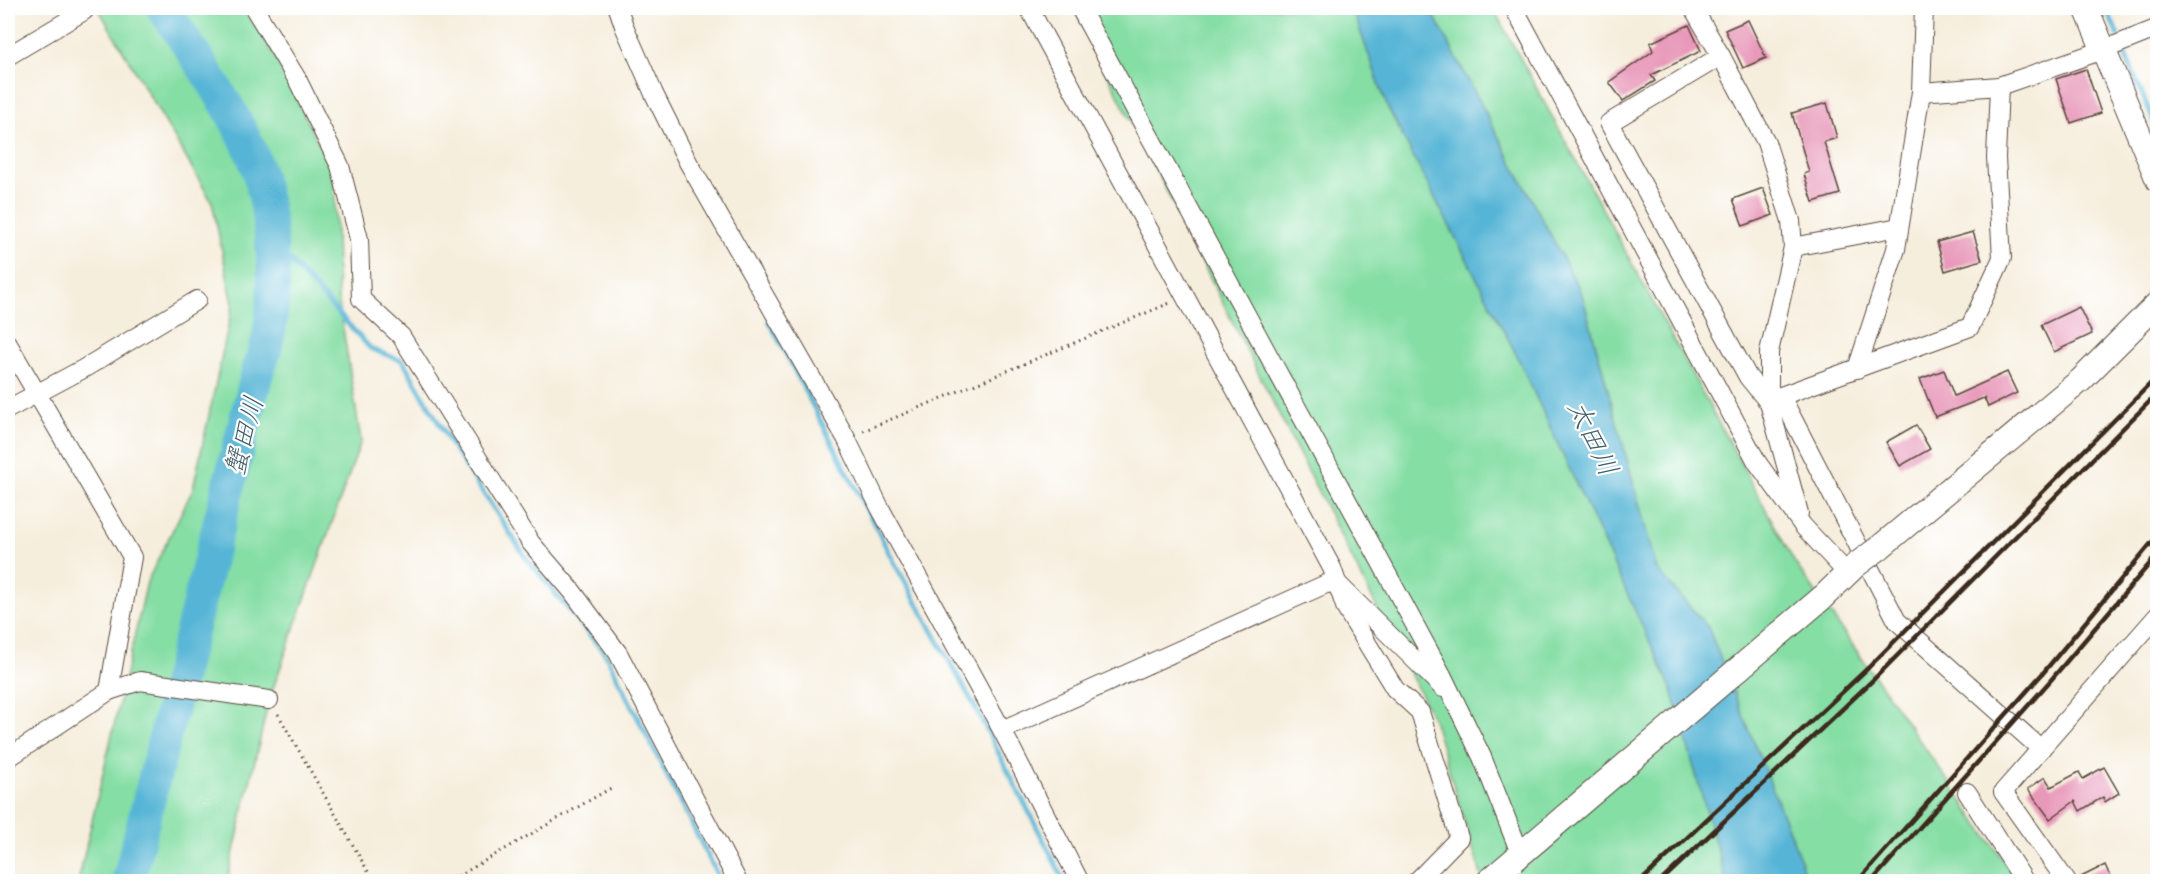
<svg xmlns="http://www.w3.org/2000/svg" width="2165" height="889" font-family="Caveat,'Klee One',sans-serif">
<rect width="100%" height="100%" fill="#fff"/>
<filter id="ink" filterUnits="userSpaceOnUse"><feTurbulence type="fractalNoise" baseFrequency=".0167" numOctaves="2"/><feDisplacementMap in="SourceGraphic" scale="12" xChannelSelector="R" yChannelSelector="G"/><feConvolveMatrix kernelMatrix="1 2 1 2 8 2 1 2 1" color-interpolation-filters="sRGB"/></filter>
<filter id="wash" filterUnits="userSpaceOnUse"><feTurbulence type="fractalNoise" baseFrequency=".008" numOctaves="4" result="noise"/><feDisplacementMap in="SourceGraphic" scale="24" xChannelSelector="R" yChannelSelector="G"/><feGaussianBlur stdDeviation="1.35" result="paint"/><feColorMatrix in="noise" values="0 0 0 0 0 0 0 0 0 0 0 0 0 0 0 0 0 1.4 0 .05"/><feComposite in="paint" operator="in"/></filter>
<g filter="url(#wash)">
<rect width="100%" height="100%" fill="#f6eedd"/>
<g fill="#85dea4" stroke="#608461" stroke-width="1.5">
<path d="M98,8H245L273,53L334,174L338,297L361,441L269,700L227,881L78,882L147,582L193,489L233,304L212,202Z"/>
<path d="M1074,8H1493L1795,563L2018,881H1483L1433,719Z"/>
</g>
<path fill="#57b5d6" stroke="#49707a" stroke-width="1.5" d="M1352,8H1430L1582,294L1657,570L1708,627L1800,858L1806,881H1726L1672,690L1516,354L1387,106Z"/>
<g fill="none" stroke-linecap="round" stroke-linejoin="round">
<g stroke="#57b5d6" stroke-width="5">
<path d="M2106,8L2118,35"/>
<path d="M2124,52L2158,131"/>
<path d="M270,239L371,349L403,361L451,444L527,559L606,655L721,882"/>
<path d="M769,321L894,562L974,705L1065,882"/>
</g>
<path stroke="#57b5d6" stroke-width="33" d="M128,882L258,370C284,315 274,201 249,147C226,98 193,53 163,8"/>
</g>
<g id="blocks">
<g fill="#e898b9">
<path d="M1748,20L1766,58L1743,68L1725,30Z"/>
<path d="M1689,25L1701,51L1651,75L1655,81L1623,101L1609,82L1653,51L1650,43Z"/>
<path d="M2086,69L2101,113L2071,123L2056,79Z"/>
<path d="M1827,103L1837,138L1824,142L1840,194L1813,202L1804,174L1809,172L1792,113Z"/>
<path d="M1763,188L1773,215L1743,226L1733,199Z"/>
<path d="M1973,232L1982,260L1945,271L1937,242Z"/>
<path d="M2079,307L2092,334L2054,352L2041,325Z"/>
<path d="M1944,370L1954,396L2007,372L2017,393L1988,407L1984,398L1935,417L1920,379Z"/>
<path d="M1916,425L1930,449L1900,466L1886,442Z"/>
<path d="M2104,767L2119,793L2105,802L2103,797L2080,811L2075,801L2050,819L2028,789L2045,777L2051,787L2079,772L2083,779Z"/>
<path d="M2105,865L2113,882H2078L2077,879Z"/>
</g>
</g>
</g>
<g filter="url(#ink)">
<use href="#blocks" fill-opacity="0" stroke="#57473b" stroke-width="1.5"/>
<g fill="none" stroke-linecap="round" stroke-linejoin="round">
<g stroke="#57473b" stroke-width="20">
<g id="street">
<path d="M254,8L297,79L340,166L359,239L361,299L401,336L531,543L572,591L618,653L738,882"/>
<path d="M618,8L624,26L654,94L688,162L846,438L880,508L1002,730L1080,882"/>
<path d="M1029,8L1332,568L1346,609L1395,689L1420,712L1459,838L1416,882"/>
<path d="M1080,8L1442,675L1482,757L1520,853"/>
<path d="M1514,8L1757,462L1803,526L1848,574"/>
<path d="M1693,8L1721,56L1766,142L1791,221L1793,247L1769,352V403L1799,513"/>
<path d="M8,56L84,11"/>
<path d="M1721,56L1609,123L1748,377L1769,403L1781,396L1970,327L2002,258L1996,158L1999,86"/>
<path d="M1921,92L1999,86L2103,50L2158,28"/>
<path d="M1793,247L1899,227"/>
<path d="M8,344L132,557L109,691"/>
<path d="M1857,369L1896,249L1921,92L1924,8"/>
<path d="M1781,396L1897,621L2041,749"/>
<path d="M8,409L83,369L197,300"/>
<path d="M1002,730L1326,584L1337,583L1443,688"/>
<path d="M8,758L109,691L140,681L269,700"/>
<path d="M1967,792L2025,882"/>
<path d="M2067,882L2003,792L2158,615"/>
</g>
</g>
<g stroke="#57473b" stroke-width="26">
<g id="secondary">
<path d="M2086,8L2158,180"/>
<path d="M1879,548L2081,380L2158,303"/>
<path d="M1488,882L1823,597L1856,565"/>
</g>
</g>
<g stroke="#57473b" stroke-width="3" stroke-dasharray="1.5 4.5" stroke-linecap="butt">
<path d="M863,431L1170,303"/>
<path d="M278,714L374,882"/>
<path d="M448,882L611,788"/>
</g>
<use href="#street" stroke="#fff" stroke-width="18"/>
<use href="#secondary" stroke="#fff" stroke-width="24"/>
<g stroke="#3b2a1e" stroke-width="4.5">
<path d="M1640,882L1868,668L2158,376"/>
<path d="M1660,882L1874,679L2158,393"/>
<path d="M1857,882L2043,673L2158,535"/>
<path d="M1871,882L2050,681L2158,554"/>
</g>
<g stroke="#57473b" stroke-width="26" stroke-linecap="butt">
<path id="secondary-bridge" d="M1856,565L1879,548"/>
</g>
<use href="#secondary-bridge" stroke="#fff" stroke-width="24"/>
</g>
</g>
<g text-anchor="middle" stroke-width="4.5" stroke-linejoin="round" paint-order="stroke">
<g font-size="27" font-style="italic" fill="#466268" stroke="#fff">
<text transform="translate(244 436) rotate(-75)" y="9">蟹田川</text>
<text transform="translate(1593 438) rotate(64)" y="9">太田川</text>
</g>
</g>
<rect width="2165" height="889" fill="none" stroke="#fff" stroke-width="30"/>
</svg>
